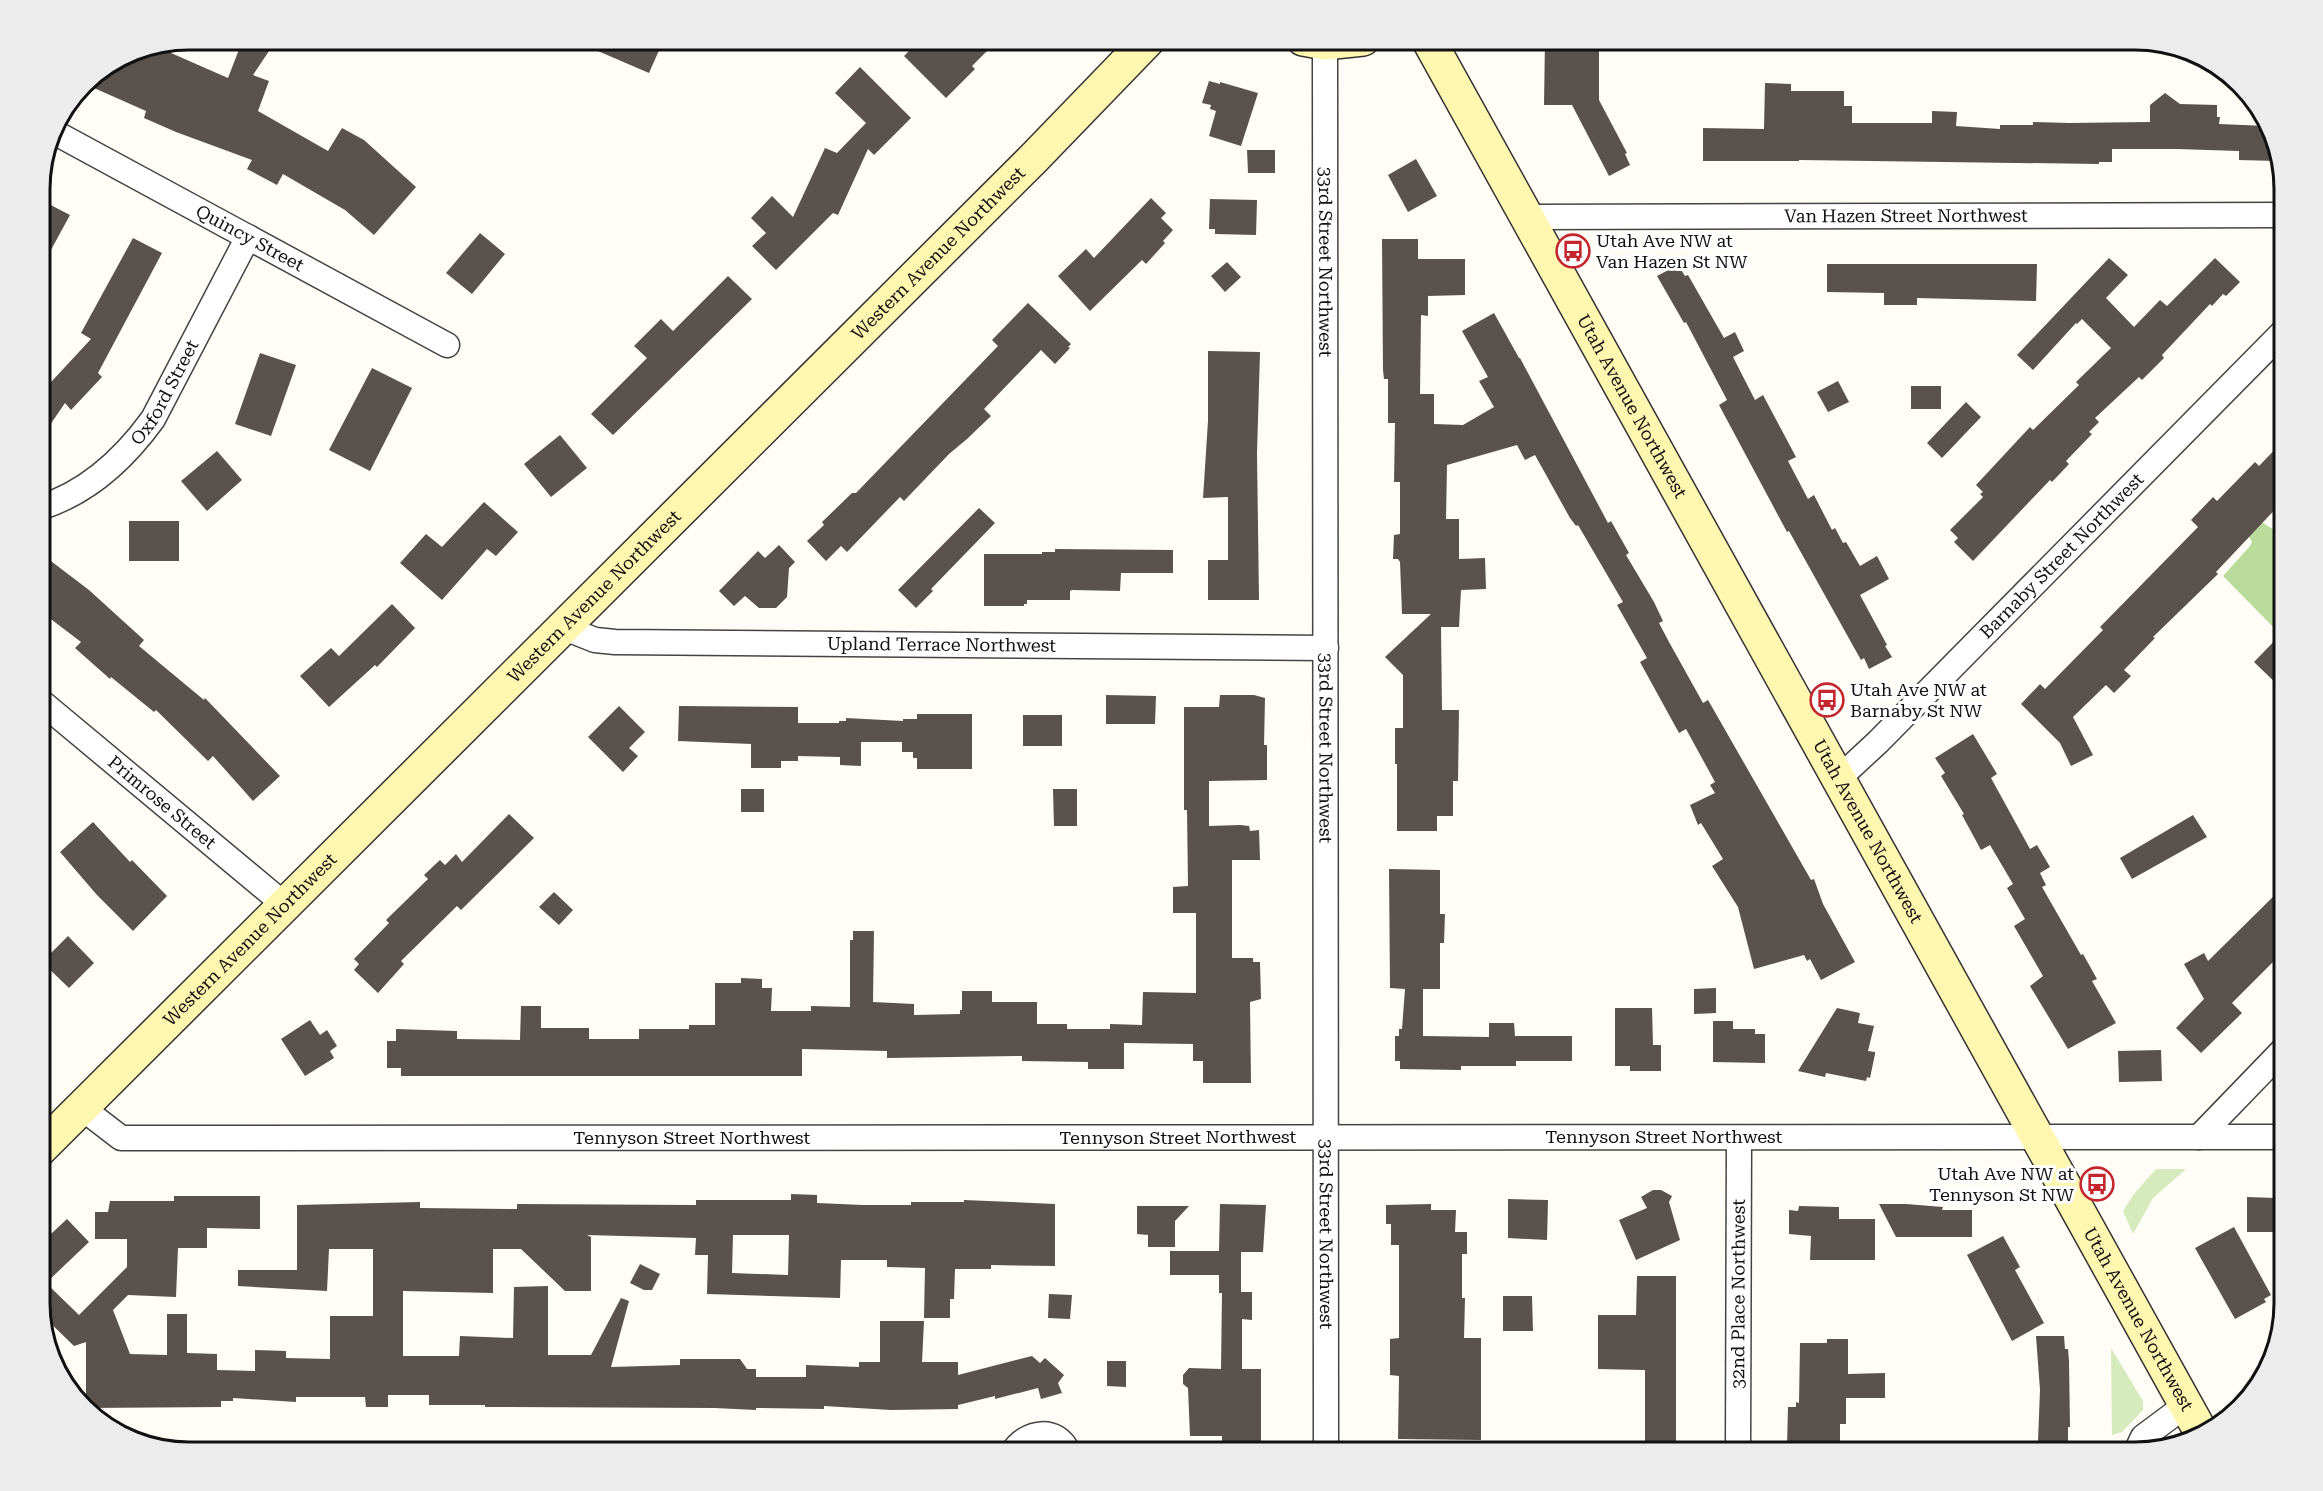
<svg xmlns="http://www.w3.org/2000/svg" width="2323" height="1491" font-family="'Roboto Serif',serif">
<rect width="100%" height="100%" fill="#fffdf5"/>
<g fill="#d5ebbd">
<path d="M2156,1169H2186L2153,1198L2133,1234L2123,1211L2134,1194Z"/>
<path d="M2111,1348L2143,1401V1410L2122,1432L2112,1435Z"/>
</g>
<path fill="#b9dc9c" d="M2255,518L2284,536V638L2223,576L2250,546L2252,542L2243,525Z"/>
<g fill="#5a524d" fill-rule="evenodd">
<path d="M243,39H277L253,75L269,81L258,111L328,151L342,128L364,140L416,187L374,235L345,210L283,174L277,185L247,169L252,160L176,132L144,118L146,111L94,88L102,70L132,50L155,46L228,78Z"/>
<path d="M570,39H664L649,73Z"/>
<path d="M921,39H999L972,66L975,69L946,98L904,56Z"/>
<path d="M1545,39H1599V100L1627,153L1625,154L1630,165L1609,176L1572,105H1544Z"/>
<path d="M860,67L911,118L874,155L868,149L838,215L833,213L776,270L752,246L766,233L751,218L772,196L793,217L825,148L837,153L866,123L835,93Z"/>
<path d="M1209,81L1220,84V82L1258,93L1241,146L1209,136L1216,111L1210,109L1211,105L1202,103Z"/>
<path d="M1765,83L1791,84V91H1844V106H1852V123H1932V111L1957,112L1956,126L2000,129V125H2033V122L2070,123L2150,122V105L2165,93L2180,104L2217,105V117H2220L2219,124L2267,126L2277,161L2239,160V151L2177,149H2112V162H2099V164L1799,160V161H1703V128L1764,129Z"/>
<path d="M1247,150H1275V173H1248Z"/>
<path d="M1416,159L1437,196L1408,212L1388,175Z"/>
<path d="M1151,198L1166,213L1161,218L1173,230L1163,241L1165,243L1146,264L1142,260L1090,311L1058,276L1086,249L1094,258Z"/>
<path d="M39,199L70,215L39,272Z"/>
<path d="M1210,199L1257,200L1256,235L1215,234V229H1209Z"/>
<path d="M480,233L505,254L472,294L446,273Z"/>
<path d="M133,238L162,253L98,373L102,377L71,410L65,403L39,441V395L91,339L81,333Z"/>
<path d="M1382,239H1418V259H1465V295L1428,296V316L1421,315L1420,394H1434V424L1463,425L1494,407L1479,381L1488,377L1462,331L1494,313L1519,358H1520L1608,523L1611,521L1629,553L1626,555L1654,602L1663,621L1659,623L1669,642L1703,703L1708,700L1811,880L1814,879L1823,904L1855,962L1821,980L1810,959L1807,961L1804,955L1754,969L1738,907L1712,866L1723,859L1701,823L1698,825L1690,805L1715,793L1710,785L1715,782L1686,729L1679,733L1640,662L1647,658L1617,605L1623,602L1578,525L1576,526L1570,518L1535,455L1525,460L1517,445L1447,465L1446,519H1459V559L1485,558L1486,589L1461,590L1459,627H1441L1442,710H1459L1458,781H1453V816H1437V831H1397V764H1395V728H1403V675L1385,657L1431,614H1402L1400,562L1398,559H1393L1394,535L1400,534V482H1394L1395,423H1388V379H1384L1383,370Z"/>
<path d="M2109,258L2128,275L2106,298L2134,327L2160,300L2167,306L2215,258L2240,282L2226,296L2223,294L2212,306L2210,304L2162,355L2164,358L2142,380L2139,377L2095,418L2099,422L2089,432L2092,434L2066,461L2069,464L2052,482L2050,480L1973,561L1954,542L1958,538L1950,530L1983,497L1980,494L1983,492L1976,485L2030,427L2033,430L2079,385L2076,382L2111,348L2082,319L2077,324L2076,323L2033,370L2017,355Z"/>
<path d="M1227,262L1241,277L1225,292L1211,276Z"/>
<path d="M1827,264H2037L2036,301L1917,298V305H1884V293L1827,292Z"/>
<path d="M1678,265L1685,276L1688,275L1724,338L1735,332L1744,351L1733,357L1755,400L1763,395L1796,457L1788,461L1808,499L1814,495L1832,530L1835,528L1843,543L1846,542L1860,566L1877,556L1889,579L1860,595L1887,645L1885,646L1892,657L1869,669L1864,658L1861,660L1789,531L1787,532L1719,405L1727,400L1686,322L1684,323L1657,276Z"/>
<path d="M728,276L752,299L613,435L591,414L647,358L634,346L661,319L673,331Z"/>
<path d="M1028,303L1071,344L1068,347L1070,348L1055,364L1041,350L984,409L991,416L967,439L949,454L904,501L900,497L847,552L841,546L826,561L807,541L824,525L822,522L852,493H856L998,346L992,340Z"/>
<path d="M1208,351L1260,352L1257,453L1259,600H1208V560H1228V497L1203,498L1208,421Z"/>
<path d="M260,353L296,365L271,436L235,424Z"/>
<path d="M372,368L412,388L370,471L329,450Z"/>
<path d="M1838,381L1849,402L1828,412L1817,392Z"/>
<rect x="1911" y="386" width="30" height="23"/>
<path d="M1966,402L1981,417L1942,458L1927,443Z"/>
<path d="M560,435L587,468L551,497L524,464Z"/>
<path d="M2284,440V500L2216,572L2218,574L2153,637L2155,638L2124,670L2131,676L2114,693L2106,685L2073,717L2093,755L2071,766L2060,743L2021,704L2040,684L2045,689L2103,630L2100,627L2198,527L2191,520L2213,497L2217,501L2255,462L2259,466Z"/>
<path d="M217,451L242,480L207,511L181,481Z"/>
<path d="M484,502L518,532L496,556L487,549L442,600L400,563L426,534L442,547Z"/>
<path d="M979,508L995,523L931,589L933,591L916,608L898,590Z"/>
<rect x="129" y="521" width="50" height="40"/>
<path d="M779,545L795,562L789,568L787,597L776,608H759L745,596L734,606L719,591L758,551L765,558Z"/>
<path d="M1055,549L1173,550V573H1121L1120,591L1072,590L1070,591V600H1027V604H1024V606H984V554H1042V552H1055Z"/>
<path d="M39,552L89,590L144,640L139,646L204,700L205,698L280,776L253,801L213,756L208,761L156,710L154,712L111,677L110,679L75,648L81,642L39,610Z"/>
<path d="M392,604L415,628L377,667L375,665L329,707L300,676L331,648L339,656Z"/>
<path d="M2284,631V691L2254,662Z"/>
<path d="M1106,695L1156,696L1155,724H1106Z"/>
<path d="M1220,695H1254L1265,698L1264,745H1267V780L1209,781V826L1240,825L1249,826L1250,831L1259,830L1260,860H1232V958H1253V962H1260L1261,999L1250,1002L1251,1083H1203V1061H1193V1044L1124,1043V1069H1088V1062L1022,1061V1056L887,1058V1051L802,1049V1076H401V1068H387V1041H396V1029L457,1031V1039L520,1040L521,1006H541V1028H589V1039H639V1029H689V1025H715V983H741V978L762,979V988H772L771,1011H811V1006L850,1007V940H853V931H874L873,1002L914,1004V1015L960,1014V1010H962V991H992V1002H1037V1024H1067V1029H1110V1024L1142,1025L1143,992L1196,993V913H1173V887L1188,886L1187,810H1184V707H1219Z"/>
<path d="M619,706L645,732L629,748L638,756L623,772L588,737Z"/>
<path d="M679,706L798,707V723H839V721H846V718L903,721V719H917V714H972V769H917V758H913V752H902V742H861V766L840,765V757L798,756V761H781V768H751V744L678,741Z"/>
<rect x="1023" y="715" width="39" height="31"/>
<path d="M1973,734L1997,774L1991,778L2030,849L2037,845L2050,867L2040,873L2046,885L2042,887L2081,955L2083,954L2097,979L2092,981L2116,1023L2068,1049L2030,986L2043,976L2014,926L2025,919L2007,888L2013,884L1990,845L1981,850L1962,815L1964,814L1941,776L1945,773L1935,758Z"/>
<rect x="741" y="789" width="23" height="23"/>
<path d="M1053,789H1077V826H1054Z"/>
<path d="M509,814L534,838L461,910L457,906L401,961L404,964L378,993L354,970L359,964L354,959L389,923L386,920L428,879L424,875L440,860L445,865L456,854L462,862Z"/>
<path d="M2193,815L2207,837L2132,879L2120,858Z"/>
<path d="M93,822L130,862L132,860L167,896L133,931L97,895L60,852Z"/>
<path d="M1389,869L1440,870V914H1445L1444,943H1440V989H1423V1036L1489,1037V1023H1514L1515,1036H1572V1061H1516V1066H1461V1070L1400,1069V1061H1395V1036H1399V1029H1402L1405,989L1390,988Z"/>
<path d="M2284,886V951L2232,1003L2242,1013L2201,1053L2176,1028L2204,999L2184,964L2204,953L2208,961Z"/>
<path d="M554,892L573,910L559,925L539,907Z"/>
<path d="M68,936L94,963L69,988L42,962Z"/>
<path d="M1716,988V1013L1694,1014V989Z"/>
<path d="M1615,1008H1652L1653,1045H1661V1071H1630V1066H1615Z"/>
<path d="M1837,1008L1860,1013L1858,1023L1874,1026L1868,1051L1875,1052V1054L1870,1078L1867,1077L1866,1081L1826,1073L1825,1077L1798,1071Z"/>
<path d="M310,1020L320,1035L327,1030L337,1046L330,1051L334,1058L305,1076L281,1039Z"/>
<path d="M1713,1021H1733V1029H1755V1034H1765V1063L1713,1062Z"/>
<path d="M2161,1050L2162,1081L2119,1082L2118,1051Z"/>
<path d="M1653,1190H1661L1672,1196L1669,1202L1680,1240L1636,1260L1619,1220L1647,1208L1641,1197Z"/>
<path d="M791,1194L817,1195V1203L863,1205H911V1202H964V1200L1055,1204V1266L991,1265V1269H955L954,1299H950V1318H924L925,1268L887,1267V1260H841L840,1298L707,1294L708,1255H695L696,1238L587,1235L591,1237V1291H565L521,1249H493V1293L403,1291V1356H459L460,1336L513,1338L514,1287L548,1286V1355H591L621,1298L629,1301L611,1367L680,1365V1359H740L747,1369H756V1377H806V1365L859,1367V1362H880V1321H924L922,1362H958V1375L1032,1356L1040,1363L1045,1358L1064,1375L1058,1383L1062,1393L1041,1399L1038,1388L995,1399V1396L958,1405V1409L891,1410L824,1406V1409L756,1408V1410L715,1408L485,1407V1405H429V1395H388V1407H366L365,1397H296V1402L233,1398V1401H221V1407L88,1408L86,1406V1342L74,1346L39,1312V1245L67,1219L89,1242L46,1283L79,1315L127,1267V1239H95V1212H108L110,1201H174V1196H260V1229L207,1228V1248H178L176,1297L128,1295L113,1310L130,1354L167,1355V1314H187V1353L217,1354V1370L255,1371V1350L286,1351V1358L330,1359V1316H373V1249H329L327,1291L238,1286V1270H297V1205L420,1202V1208L517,1209V1204L696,1205V1200H791ZM733,1235H789L788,1275L732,1273Z"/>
<path d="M2247,1197L2276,1198V1232H2247Z"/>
<path d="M1508,1199L1548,1200L1547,1240L1508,1238Z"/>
<path d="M1220,1204L1266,1205L1263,1252H1241V1292H1252V1320L1242,1319V1369H1261V1452H1222V1436H1190L1188,1388L1183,1384V1375L1189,1368L1221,1369L1222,1293H1219V1275H1170V1251H1219Z"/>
<path d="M1431,1204V1210H1456L1455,1232H1467V1254H1462V1298H1465L1464,1338H1481V1440L1398,1439L1399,1376L1390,1375V1339L1399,1338V1245H1391V1224H1386V1205Z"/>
<path d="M1879,1204H1906L1943,1207L1942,1210H1972V1237H1896Z"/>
<path d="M1137,1206H1189L1175,1221V1247H1148V1235L1137,1234Z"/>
<path d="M1799,1206L1839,1207V1219H1875V1260H1810L1811,1236L1789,1234V1210L1798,1211Z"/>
<path d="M2234,1227L2271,1295L2264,1299L2266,1302L2235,1319L2195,1248Z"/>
<path d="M2003,1236L2020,1267L2015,1270L2044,1323L2012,1341L1967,1255Z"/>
<path d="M640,1264L660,1274L652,1290H644L630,1283Z"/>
<path d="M1637,1276H1676V1443L1645,1442V1370L1598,1369V1315H1636Z"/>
<path d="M1049,1294L1072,1295L1070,1319L1048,1318Z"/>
<path d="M1503,1296H1532L1533,1331H1503Z"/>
<path d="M2036,1336H2064L2065,1349H2068L2069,1361L2070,1427H2068V1452H2043V1441H2038L2040,1390Z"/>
<path d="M1827,1339H1848V1374L1885,1373V1398H1846V1424H1840V1449H1796V1446H1787L1788,1407H1796V1402L1799,1403L1800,1343H1827Z"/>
<path d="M1107,1361H1126V1387L1107,1386Z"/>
</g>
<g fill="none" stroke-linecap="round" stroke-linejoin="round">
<g stroke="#444" stroke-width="27">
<g id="street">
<path id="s1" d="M1325,43L1326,1452"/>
<path id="s2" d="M52,131L447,345"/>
<path id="s3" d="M1528,217L2284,215"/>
<path id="s4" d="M39,508C88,493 124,459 153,419L248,237"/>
<path id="s5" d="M562,627L595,640L615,642L1326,648"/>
<path id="s6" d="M39,700L285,905"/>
<path id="s7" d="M1838,779L1878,742L2284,331"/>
<path id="s8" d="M82,1108L121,1138L2284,1137"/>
<path d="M2199,1137L2284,1049"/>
<path d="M1013,1452C1026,1431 1057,1426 1068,1452"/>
<path id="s9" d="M1738,1452L1739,1138"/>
<path d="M2136,1452L2143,1437L2186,1405"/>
</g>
</g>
<g stroke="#333" stroke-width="36">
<g id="secondary">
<path d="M1303,39L1325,43L1363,39"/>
<path id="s10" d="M1428,39L2202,1434"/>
<path id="s11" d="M39,1150L1034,158L1149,39"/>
</g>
</g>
<use href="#street" stroke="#fff" stroke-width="24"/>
<use href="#secondary" stroke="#fff6b0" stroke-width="33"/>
</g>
<defs>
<g id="bus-ring" transform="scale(1.725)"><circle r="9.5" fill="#fff" stroke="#c4262e" stroke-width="1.5"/><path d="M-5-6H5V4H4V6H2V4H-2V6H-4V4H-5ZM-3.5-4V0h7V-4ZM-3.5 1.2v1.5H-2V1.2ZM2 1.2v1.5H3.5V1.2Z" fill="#c4262e"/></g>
</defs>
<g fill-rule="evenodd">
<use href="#bus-ring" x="1573" y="251"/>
<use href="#bus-ring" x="1827" y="700"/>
<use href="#bus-ring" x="2097" y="1184"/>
</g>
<g text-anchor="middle" stroke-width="6" stroke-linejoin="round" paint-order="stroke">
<g font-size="18" fill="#111" stroke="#fff">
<text dy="6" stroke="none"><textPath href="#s3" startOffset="378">Van Hazen Street Northwest</textPath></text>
<text dy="6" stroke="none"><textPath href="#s2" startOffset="225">Quincy Street</textPath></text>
<text dy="6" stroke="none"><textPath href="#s11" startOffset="1270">Western Avenue Northwest</textPath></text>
<text dy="6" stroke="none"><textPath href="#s1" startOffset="219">33rd Street Northwest</textPath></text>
<text dy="6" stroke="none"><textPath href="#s4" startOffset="176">Oxford Street</textPath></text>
<text dy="6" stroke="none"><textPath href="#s10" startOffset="420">Utah Avenue Northwest</textPath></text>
<text dy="6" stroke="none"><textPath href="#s7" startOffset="316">Barnaby Street Northwest</textPath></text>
<text dy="6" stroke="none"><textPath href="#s11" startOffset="784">Western Avenue Northwest</textPath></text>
<text dy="6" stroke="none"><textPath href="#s5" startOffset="382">Upland Terrace Northwest</textPath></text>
<text dy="6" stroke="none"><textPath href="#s1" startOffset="705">33rd Street Northwest</textPath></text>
<text dy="6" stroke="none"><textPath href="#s6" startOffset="160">Primrose Street</textPath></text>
<text dy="6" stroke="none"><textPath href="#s10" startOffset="906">Utah Avenue Northwest</textPath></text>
<text dy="6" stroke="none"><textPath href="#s11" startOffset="298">Western Avenue Northwest</textPath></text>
<text dy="6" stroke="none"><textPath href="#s8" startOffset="1592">Tennyson Street Northwest</textPath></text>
<text dy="6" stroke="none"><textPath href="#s8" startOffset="620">Tennyson Street Northwest</textPath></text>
<text dy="6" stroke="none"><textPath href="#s8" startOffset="1106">Tennyson Street Northwest</textPath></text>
<text dy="6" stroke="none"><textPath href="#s1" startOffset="1191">33rd Street Northwest</textPath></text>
<text dy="6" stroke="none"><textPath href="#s9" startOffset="158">32nd Place Northwest</textPath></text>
<text dy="6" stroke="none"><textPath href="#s10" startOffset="1464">Utah Avenue Northwest</textPath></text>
</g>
<g font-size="18" fill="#111" stroke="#fff" text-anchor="start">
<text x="1596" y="247">Utah Ave NW at<tspan x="1596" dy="21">Van Hazen St NW</tspan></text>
<text x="1850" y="696">Utah Ave NW at<tspan x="1850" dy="21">Barnaby St NW</tspan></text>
<text x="2074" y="1180" text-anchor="end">Utah Ave NW at<tspan x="2074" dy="21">Tennyson St NW</tspan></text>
</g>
</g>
<path d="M0 0H2323V1491H0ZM189 50H2135A139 139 0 0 1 2274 189V1303A139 139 0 0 1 2135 1442H189A139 139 0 0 1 50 1303V189A139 139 0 0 1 189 50Z" fill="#ececec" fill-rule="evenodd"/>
<path fill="none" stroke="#111" stroke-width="3" d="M189 50H2135A139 139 0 0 1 2274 189V1303A139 139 0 0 1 2135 1442H189A139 139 0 0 1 50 1303V189A139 139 0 0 1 189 50Z"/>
</svg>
